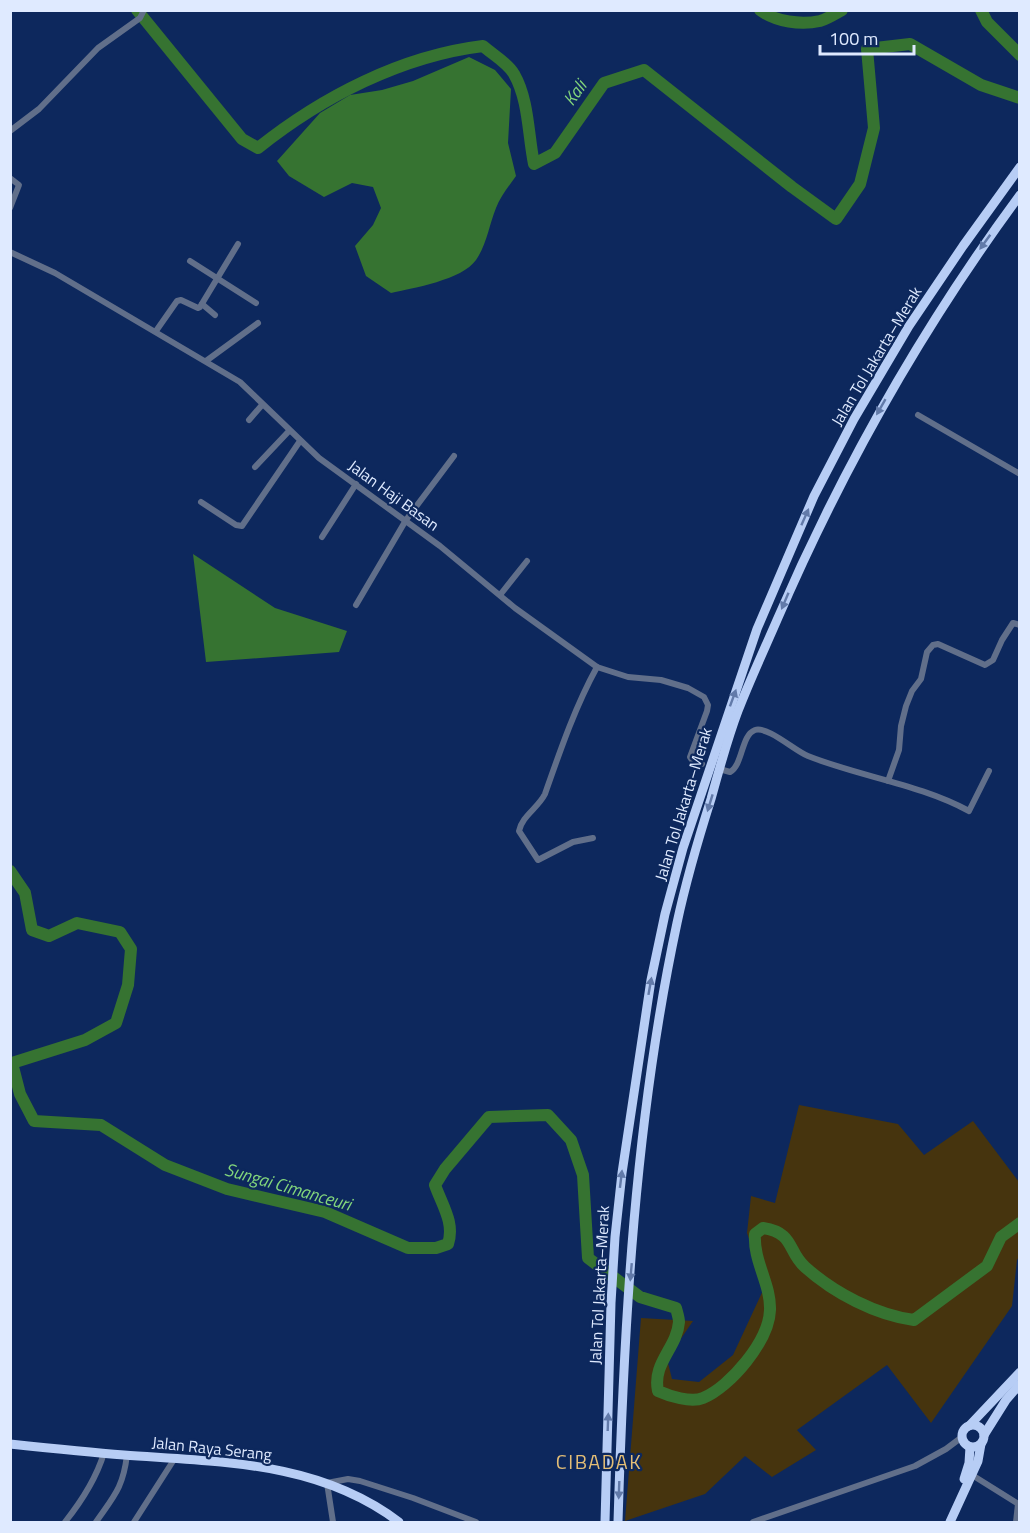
<svg xmlns="http://www.w3.org/2000/svg" width="1030" height="1533" font-family="'Titillium Web',sans-serif">
<rect width="100%" height="100%" fill="#0d285d"/>
<path fill="#46340e" d="M799,1105L898,1124L924,1155L973,1121L1019,1182V1257L1017,1260L1012,1306L931,1423L887,1365L797,1430L816,1450L772,1477L745,1456L705,1494L625,1521L641,1318L693,1321L667,1359L672,1379L699,1382L733,1355L765,1286L747,1233L751,1196L775,1203Z"/>
<g fill="#367331">
<path d="M469,57L495,70L511,89L508,143L516,176C509,186 500,197 496,208C489,225 487,244 476,260C462,280 413,288 391,293L366,276L355,246L373,225L381,208L373,187L352,183L324,197L289,176L277,161L320,113L350,95L382,90L413,81Z"/>
<path d="M193,554L275,608L347,631L339,652L206,662Z"/>
</g>
<g fill="none" stroke-linecap="round" stroke-linejoin="round">
<g stroke="#367331" stroke-width="12">
<path d="M137,10L242,139L258,148C322,97 401,56 483,46C492,54 508,63 514,74C529,100 528,135 534,164L555,153L604,83L644,70L792,187L836,219L860,184L874,128L867,49L910,44L981,85L1020,98"/>
<path d="M760,10C776,22 801,25 820,21C827,19 835,14 842,10"/>
<path d="M981,10L987,22L1020,55"/>
<path d="M10,871L25,893L32,930L49,936L77,923L120,932L131,949L128,985L116,1023L85,1040L12,1063L20,1094L34,1121L101,1125L165,1165L227,1189L325,1212L408,1248H436L448,1244C455,1223 442,1205 435,1185L445,1169L489,1117L548,1115L571,1140L583,1175L588,1258L640,1297L676,1308C677,1312 679,1318 679,1322C677,1348 652,1363 658,1391C669,1396 691,1403 703,1398C730,1387 769,1341 770,1310C771,1284 753,1261 755,1234L763,1228C795,1233 787,1251 805,1267C834,1293 876,1315 914,1320L987,1266L1001,1237L1020,1223"/>
</g>
<g stroke="#616f8a" stroke-width="6">
<path d="M10,131L39,109L98,48L140,18L144,10"/>
<path d="M10,178L19,185L10,208"/>
<path d="M10,252L55,273L240,382L319,458L440,546L515,608L597,667L628,677L661,680L688,688L704,697L708,705L707,711L690,757L692,760L702,764"/>
<path d="M190,261L256,303"/>
<path d="M202,304L215,315"/>
<path d="M156,331L177,301L181,300L198,308L200,307L238,244"/>
<path d="M206,361L258,323"/>
<path d="M918,415L1020,474"/>
<path d="M249,420L262,405"/>
<path d="M255,467L289,431"/>
<path d="M201,502L236,525L242,526L300,441"/>
<path d="M322,537L356,484"/>
<path d="M500,595L527,561"/>
<path d="M356,605L406,520L454,456"/>
<path d="M723,770L730,772C743,765 741,735 755,730C768,726 795,751 808,756C861,777 919,784 969,811L989,771"/>
<path d="M888,781L899,750L901,726L906,706L912,691L921,679L927,652L933,645L938,644L985,665L993,660L1002,640L1013,623L1020,625"/>
<path d="M593,838L573,842L538,860L519,831C522,816 538,808 545,794C560,751 575,707 597,667"/>
<path d="M972,1475L1020,1505"/>
<path d="M65,1522C81,1502 96,1479 104,1453"/>
<path d="M96,1522C114,1496 123,1488 127,1455"/>
<path d="M134,1522L175,1458"/>
<path d="M333,1522L327,1483L348,1479L360,1481L413,1498L476,1522"/>
<path d="M753,1522L915,1466L946,1449L962,1437"/>
<path d="M1016,1522L1018,1504"/>
</g>
<g stroke="#b7cdf5" stroke-width="9">
<circle cx="973" cy="1436" r="11"/>
<path d="M969,1426L1020,1372"/>
<path d="M984,1435L1006,1400L1020,1384"/>
<path d="M10,1444C48,1448 86,1452 124,1455C220,1462 319,1461 399,1522"/>
<path d="M964,1479L969,1463L970,1447"/>
<path d="M605,1522L611,1303L615,1237L622,1173L651,980L665,914L683,848L757,629L814,496L854,419L909,326L963,246L1020,167"/>
<path d="M618,1522C624,1322 635,1119 677,923C686,881 698,840 711,799C719,770 727,740 738,711C750,680 764,650 777,620C843,467 921,329 1020,195"/>
<path d="M950,1522L978,1461L981,1444"/>
</g>
</g>
<defs><path id="oneway-solid" d="M-6-.8H1V-3.2L6.5 0L1 3.2V.8H-6Z" transform="scale(1.5)"/></defs>
<g fill="#627aa9">
<use href="#oneway-solid" transform="translate(985 242) rotate(126)"/>
<use href="#oneway-solid" transform="translate(881 407) rotate(120)"/>
<use href="#oneway-solid" transform="translate(805 517) rotate(-66)"/>
<use href="#oneway-solid" transform="translate(785 601) rotate(113)"/>
<use href="#oneway-solid" transform="translate(733 698) rotate(-70)"/>
<use href="#oneway-solid" transform="translate(710 803) rotate(107)"/>
<use href="#oneway-solid" transform="translate(650 986) rotate(-80)"/>
<use href="#oneway-solid" transform="translate(621 1179) rotate(-83)"/>
<use href="#oneway-solid" transform="translate(631 1272) rotate(95)"/>
<use href="#oneway-solid" transform="translate(608 1422) rotate(-88)"/>
<use href="#oneway-solid" transform="translate(619 1490) rotate(92)"/>
</g>
<g text-anchor="middle" stroke-width="4.5" stroke-linejoin="round" paint-order="stroke">
<g font-size="16" fill="#dfeaff" stroke="#0d285d">
<text transform="translate(876 356) rotate(-59)" y="6">Jalan Tol Jakarta–Merak</text>
<text transform="translate(394 495) rotate(36)" y="6">Jalan Haji Basan</text>
<text transform="translate(683 804) rotate(-73)" y="6">Jalan Tol Jakarta–Merak</text>
<text transform="translate(599 1285) rotate(-87)" y="6">Jalan Tol Jakarta–Merak</text>
<text transform="translate(212 1448) rotate(6)" y="6">Jalan Raya Serang</text>
</g>
<g font-size="18" font-style="italic" fill="#83d67c" stroke="#0d285d">
<text transform="translate(575 93) rotate(-55)" y="6">Kali</text>
<text transform="translate(288 1187) rotate(16)" y="6">Sungai Cimanceuri</text>
</g>
<g font-size="20" letter-spacing="1.5" fill="#e4be76" stroke="#0d285d">
<text x="599" y="1469">CIBADAK</text>
</g>
</g>
<rect width="1030" height="1533" fill="none" stroke="#dfeaff" stroke-width="24"/>
<path d="M820 45v9h94v-9" fill="none" stroke="#dfeaff" stroke-width="3"/>
<text x="829" y="45" font-size="18" fill="#dfeaff" stroke="#0d285d" stroke-width="4.5" paint-order="stroke">100 m</text>
</svg>
